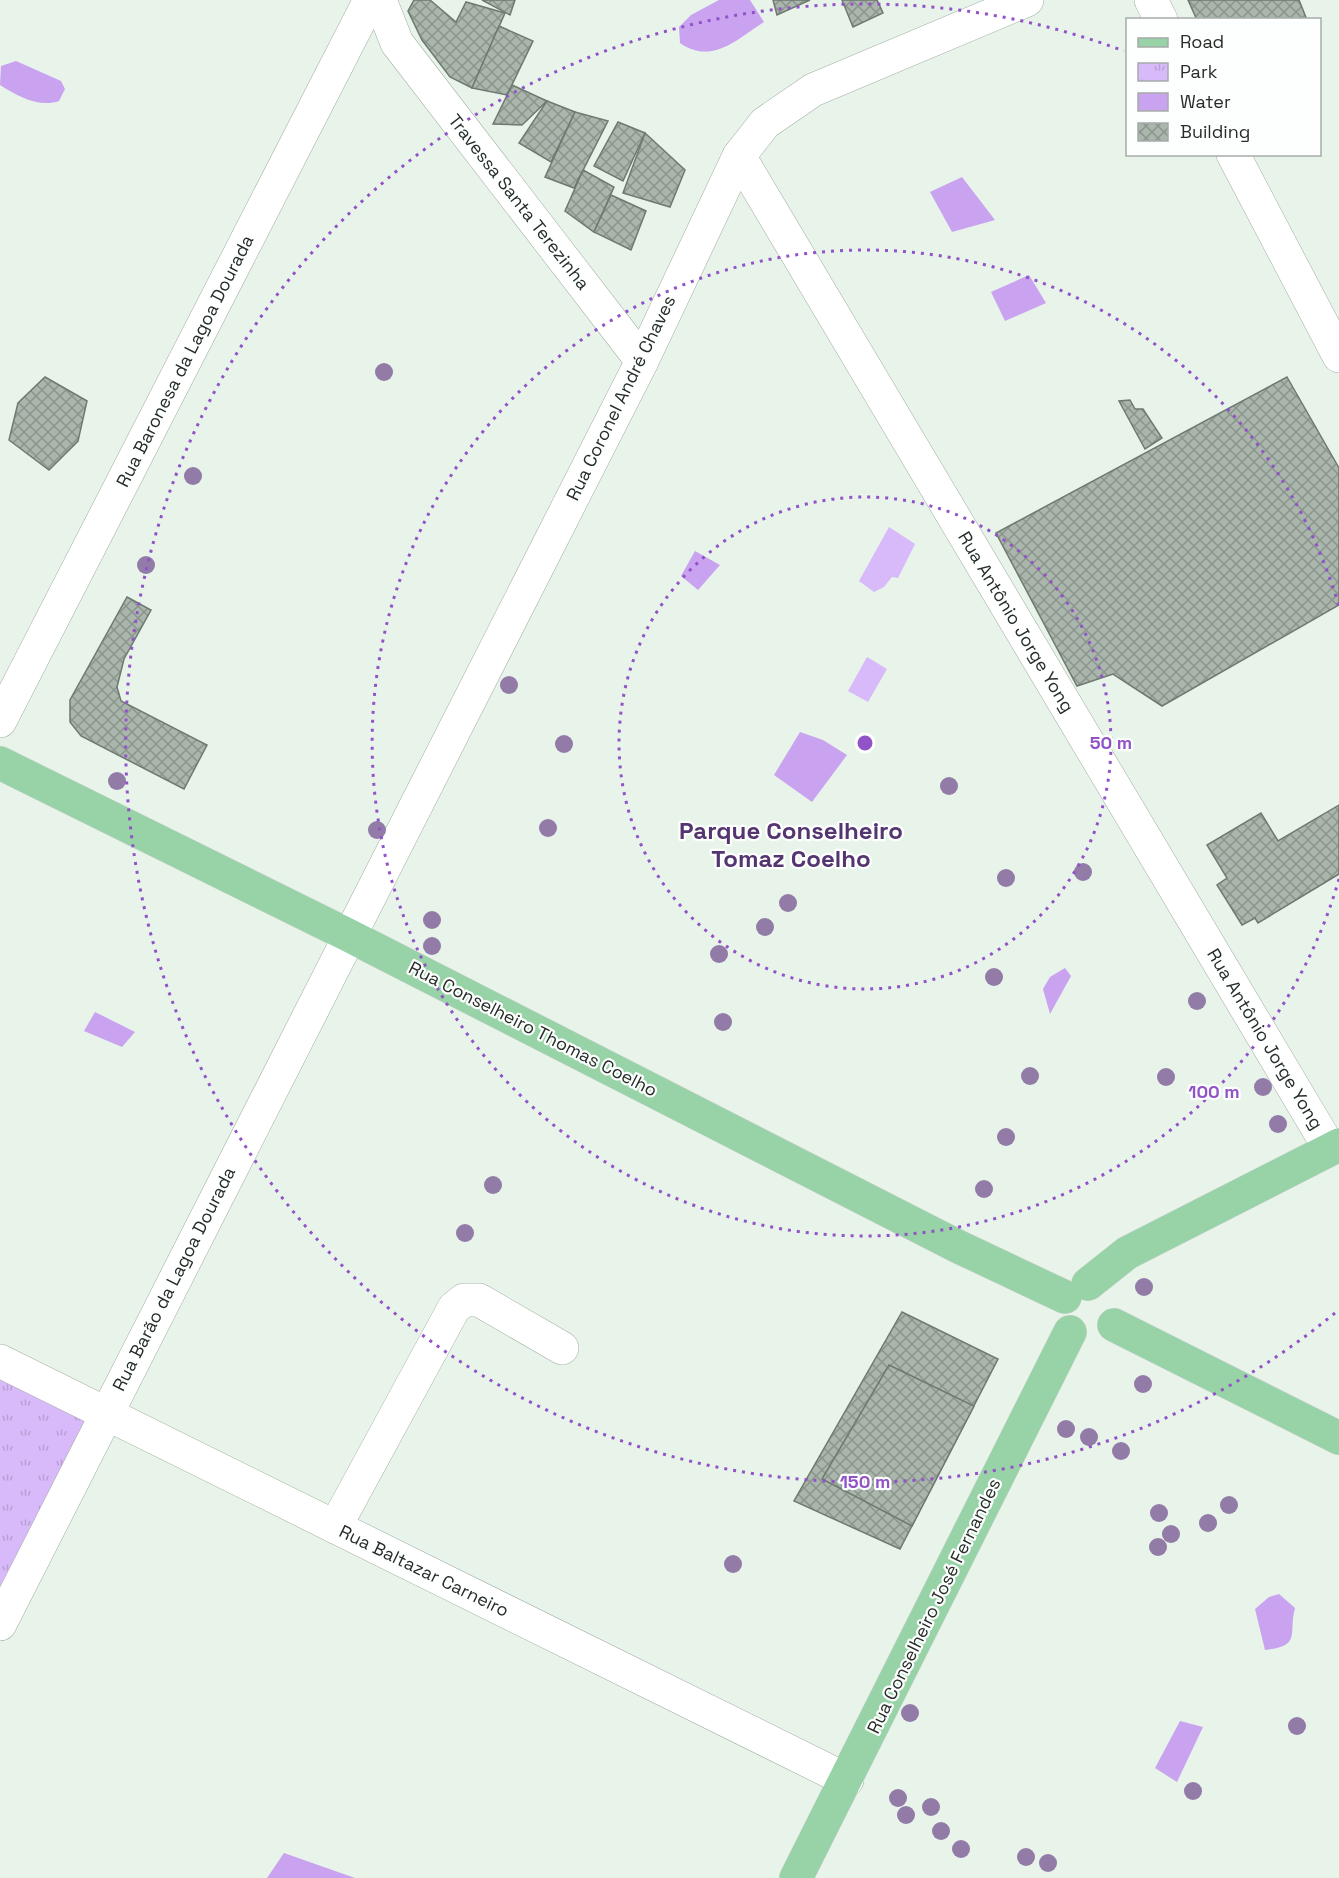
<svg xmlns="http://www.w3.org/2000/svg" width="1339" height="1878" font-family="'Space Grotesk',sans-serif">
<defs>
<pattern id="park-tufts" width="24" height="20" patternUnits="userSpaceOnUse" patternTransform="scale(1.5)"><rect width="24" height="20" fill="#d8b9f9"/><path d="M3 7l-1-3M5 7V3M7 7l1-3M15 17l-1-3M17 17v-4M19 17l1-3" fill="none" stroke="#b99fd5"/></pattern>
<pattern id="building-cross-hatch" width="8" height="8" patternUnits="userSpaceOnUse" patternTransform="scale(1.5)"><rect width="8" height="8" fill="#aab6ac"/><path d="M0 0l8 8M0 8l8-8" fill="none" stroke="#8a948c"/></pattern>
</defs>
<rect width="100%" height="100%" fill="#e8f4ea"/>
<path fill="url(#park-tufts)" d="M0,1376L86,1421L0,1588Z"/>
<g fill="#d8b9f9">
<path d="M889,527L915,544L898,578L892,577L884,587L874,592L859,581Z"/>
<path d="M867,657L887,669L868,702L848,691Z"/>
</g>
<g fill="#c9a2f0">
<path d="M719,0H750L764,22C736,40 712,65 680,43L679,27L691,15Z"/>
<path d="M16,61L61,81L65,89L59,101C39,108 17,96 0,85L1,66Z"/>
<path d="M962,177L995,220L952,232L930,192Z"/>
<path d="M1029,275L1046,303L1005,321L991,292Z"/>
<path d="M695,551L720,565L698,590L681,576Z"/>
<path d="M800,732L823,740L847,755L812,802L774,775Z"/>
<path d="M1065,968L1071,976L1050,1014L1043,989L1050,977Z"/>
<path d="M95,1012L135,1032L122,1047L84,1031Z"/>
<path d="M1279,1594L1295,1608C1288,1634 1302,1646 1265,1650L1255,1609L1269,1597Z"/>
<path d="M1180,1721L1203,1727L1177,1782L1155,1768Z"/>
<path d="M284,1853L355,1878H267Z"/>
</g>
<g fill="url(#building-cross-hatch)" stroke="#6e796f" stroke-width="1.5">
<path d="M414,0H430L456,22L466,2L505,13L472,88L450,77L422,40L408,11Z"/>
<path d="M482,0H515L510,15Z"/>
<path d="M773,0H810L777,15Z"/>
<path d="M842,0H877L883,13L853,27Z"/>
<path d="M1188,0H1299L1307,20H1197Z"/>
<path d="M499,26L533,41L507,95L472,88Z"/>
<path d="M512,85L547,101L522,125L493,124Z"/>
<path d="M547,101L575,112L551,162L519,143Z"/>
<path d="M575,112L608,121L574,188L545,177Z"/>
<path d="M618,122L645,133L623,181L594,166Z"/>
<path d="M645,133L685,170L670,207L623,193Z"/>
<path d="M583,170L614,187L594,232L565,211Z"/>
<path d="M611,195L646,211L631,250L594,232Z"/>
<path d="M45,377L87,401L78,441L49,470L9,440L18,403Z"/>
<path d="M1287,377L1339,468V605L1162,706L1113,674L1077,686L996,533Z"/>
<path d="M1130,400L1135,409H1143L1162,438L1145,449L1119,401Z"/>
<path d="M127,597L151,610L124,659L117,687L121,701L207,745L184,789L81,736L70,722V700Z"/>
<path d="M1339,805V874L1258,923L1255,918L1242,925L1217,885L1227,878L1207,845L1261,813L1278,841Z"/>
<path d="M902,1312L998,1359L900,1549L794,1501Z"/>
<path d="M889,1365L974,1406L912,1526L822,1479Z"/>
</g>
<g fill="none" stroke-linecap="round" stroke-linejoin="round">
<g stroke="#a3aea4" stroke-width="34">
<g id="minor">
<path d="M380,0L397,43L642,361"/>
<path d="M1151,0L1161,20"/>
<path d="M1233,154L1339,356"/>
<path d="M739,156L1330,1149"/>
<path d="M0,721L370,0"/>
<path d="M0,1361L847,1780"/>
<path d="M335,1527L454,1308L464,1300H479L562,1348"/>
<path d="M0,1624L642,361L739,156L765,123L813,90L1027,0"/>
</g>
</g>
<g stroke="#cfd1d0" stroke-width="34">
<g id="major">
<path d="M0,763L348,935L959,1247L1065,1297"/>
<path d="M1088,1284L1127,1253L1339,1145"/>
<path d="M1114,1325L1339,1438"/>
<path d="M796,1878L1070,1332"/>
</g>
</g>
<use href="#minor" stroke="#fff" stroke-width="33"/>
<use href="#major" stroke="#97d3a7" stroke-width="33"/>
</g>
<g fill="#927ba7">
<circle cx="384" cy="372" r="9"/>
<circle cx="193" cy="476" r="9"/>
<circle cx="146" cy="565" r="9"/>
<circle cx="509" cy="685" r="9"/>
<circle cx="564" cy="744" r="9"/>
<circle cx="117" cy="781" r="9"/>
<circle cx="949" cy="786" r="9"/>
<circle cx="548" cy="828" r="9"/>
<circle cx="377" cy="830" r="9"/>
<circle cx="1083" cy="872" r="9"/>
<circle cx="1006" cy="878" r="9"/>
<circle cx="788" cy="903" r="9"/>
<circle cx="432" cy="920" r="9"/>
<circle cx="765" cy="927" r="9"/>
<circle cx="432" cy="946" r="9"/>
<circle cx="719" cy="954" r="9"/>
<circle cx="994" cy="977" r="9"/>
<circle cx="1197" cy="1001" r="9"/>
<circle cx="723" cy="1022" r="9"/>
<circle cx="1030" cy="1076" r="9"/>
<circle cx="1166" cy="1077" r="9"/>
<circle cx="1263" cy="1087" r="9"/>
<circle cx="1278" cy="1124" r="9"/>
<circle cx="1006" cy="1137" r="9"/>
<circle cx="493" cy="1185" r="9"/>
<circle cx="984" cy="1189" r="9"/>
<circle cx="465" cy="1233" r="9"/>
<circle cx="1144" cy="1287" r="9"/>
<circle cx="1143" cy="1384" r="9"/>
<circle cx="1066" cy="1429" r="9"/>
<circle cx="1089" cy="1437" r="9"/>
<circle cx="1121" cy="1451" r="9"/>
<circle cx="1229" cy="1505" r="9"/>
<circle cx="1159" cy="1513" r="9"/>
<circle cx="1208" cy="1523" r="9"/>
<circle cx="1171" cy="1534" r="9"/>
<circle cx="1158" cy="1547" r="9"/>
<circle cx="733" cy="1564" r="9"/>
<circle cx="910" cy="1713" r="9"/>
<circle cx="1297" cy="1726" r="9"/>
<circle cx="1193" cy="1791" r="9"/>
<circle cx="898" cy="1798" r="9"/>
<circle cx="931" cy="1807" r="9"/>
<circle cx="906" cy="1815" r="9"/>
<circle cx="941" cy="1831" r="9"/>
<circle cx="961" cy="1849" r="9"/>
<circle cx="1026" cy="1857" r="9"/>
<circle cx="1048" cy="1863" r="9"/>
</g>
<g fill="none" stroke="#9252c8" stroke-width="3" stroke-dasharray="3 6">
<circle cx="865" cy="743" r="246"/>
<path d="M1339 879A493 493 0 1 1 1339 607"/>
<path d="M1335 1313A739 739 0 1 1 1124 51"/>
</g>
<g text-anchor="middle" stroke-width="4.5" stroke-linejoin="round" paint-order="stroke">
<g font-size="18" fill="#272c28" stroke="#fcfffd">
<text transform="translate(519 202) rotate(52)" y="6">Travessa Santa Terezinha</text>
<text transform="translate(185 361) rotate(-63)" y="6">Rua Baronesa da Lagoa Dourada</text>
<text transform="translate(621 398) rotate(-64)" y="6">Rua Coronel André Chaves</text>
<text transform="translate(1016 622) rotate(59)" y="6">Rua Antônio Jorge Yong</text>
<text transform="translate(533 1029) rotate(27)" y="6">Rua Conselheiro Thomas Coelho</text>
<text transform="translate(1265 1039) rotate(59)" y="6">Rua Antônio Jorge Yong</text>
<text transform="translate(174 1279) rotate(-63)" y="6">Rua Barão da Lagoa Dourada</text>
<text transform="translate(424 1571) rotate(26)" y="6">Rua Baltazar Carneiro</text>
<text transform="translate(934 1606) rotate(-64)" y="6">Rua Conselheiro José Fernandes</text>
</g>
<g font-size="24" font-weight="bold" fill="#543570" stroke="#fcfffd">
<text x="791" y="839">Parque Conselheiro<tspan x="791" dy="28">Tomaz Coelho</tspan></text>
</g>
</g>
<circle cx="865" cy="743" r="9" fill="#9252c8" stroke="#fcfffd" stroke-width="3"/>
<g font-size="18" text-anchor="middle" font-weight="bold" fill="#9252c8" stroke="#fcfffd" stroke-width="4.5" stroke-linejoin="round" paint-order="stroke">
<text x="1111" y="749">50 m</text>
<text x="1214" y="1098">100 m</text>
<text x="865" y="1488">150 m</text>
</g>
<rect x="1126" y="18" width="195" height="138" fill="#fcfffd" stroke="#a7aba8" stroke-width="1.5"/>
<rect x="1138" y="38" width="30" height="9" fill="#97d3a7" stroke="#a7aba8" stroke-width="1.5"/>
<text x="1180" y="48" font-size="18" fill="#272c28">Road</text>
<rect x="1138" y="63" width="30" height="18" fill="url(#park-tufts)" stroke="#a7aba8" stroke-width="1.5"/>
<text x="1180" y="78" font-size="18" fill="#272c28">Park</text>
<rect x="1138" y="93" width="30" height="18" fill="#c9a2f0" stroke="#a7aba8" stroke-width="1.5"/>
<text x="1180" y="108" font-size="18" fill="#272c28">Water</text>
<rect x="1138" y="123" width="30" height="18" fill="url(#building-cross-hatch)" stroke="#a7aba8" stroke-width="1.5"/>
<text x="1180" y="138" font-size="18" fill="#272c28">Building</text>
</svg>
